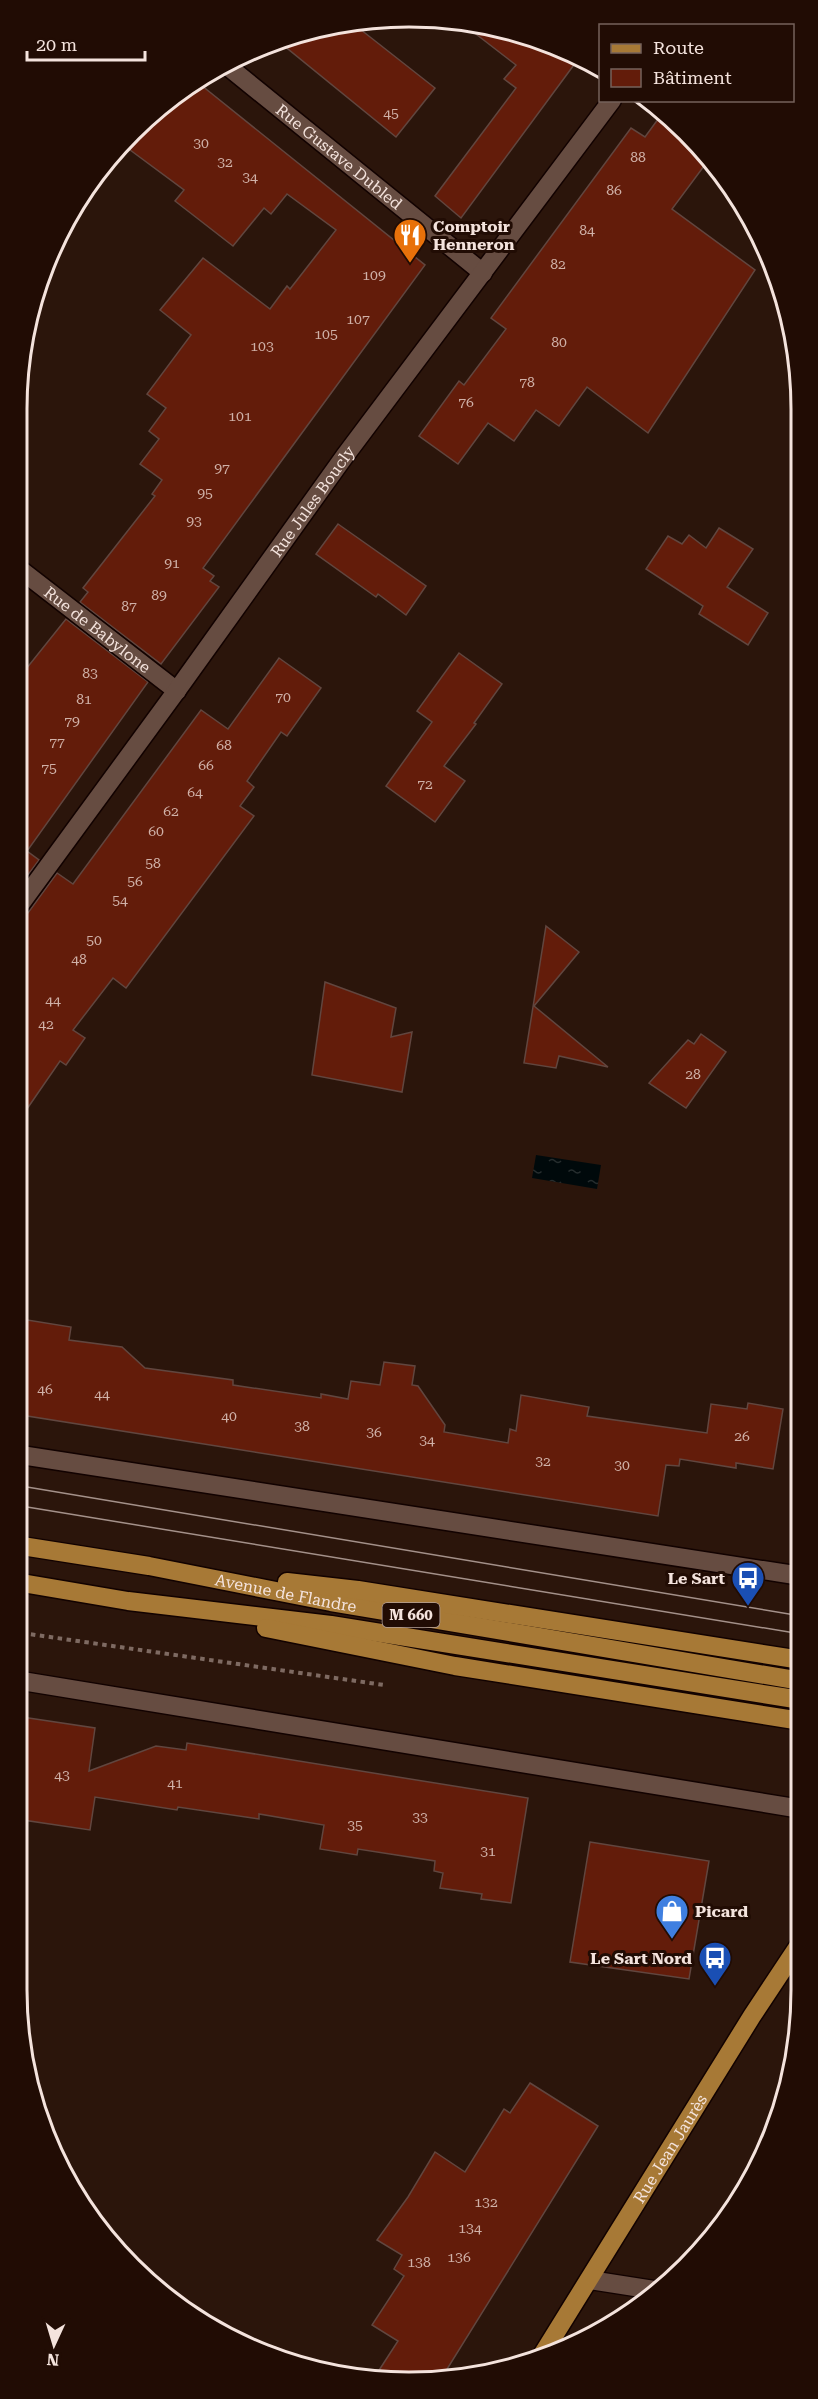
<svg xmlns="http://www.w3.org/2000/svg" width="818" height="2399" font-family="'Roboto Serif',serif">
<defs>
<pattern id="water-ripples" width="26" height="14" patternUnits="userSpaceOnUse" patternTransform="scale(1.5)"><rect width="26" height="14" fill="#00090b"/><path d="M2 4q2-2 4 0t4 0M15 11q2-2 4 0t4 0" fill="none" stroke="#262d2e"/></pattern>
</defs>
<rect width="100%" height="100%" fill="#2b150b"/>
<path fill="url(#water-ripples)" d="M536,1155L601,1165L597,1189L532,1178Z"/>
<g fill="#631c0a" stroke="#61463f" stroke-width="1.5">
<path d="M459,21L510,30L579,58L461,218L435,196L516,88L504,79L516,65Z"/>
<path d="M351,22L435,88L396,137L277,40Z"/>
<path d="M196,81L425,265L203,568L214,576L210,581L219,587L161,664L80,602L88,592L83,588L155,496L152,494L162,480L140,464L159,439L149,431L166,408L147,394L191,335L160,310L203,258L270,309L287,286L290,289L336,230L287,194L271,214L264,208L233,246L175,201L184,190L122,144L150,114Z"/>
<path d="M661,115L704,150L710,158L672,209L755,270L648,433L587,387L559,426L536,410L514,441L488,423L458,464L419,436L459,381L464,385L506,329L491,318L631,128L645,137Z"/>
<path d="M338,524L426,586L406,615L378,594L376,597L316,554Z"/>
<path d="M719,528L753,549L727,587L768,613L748,645L699,614L703,606L646,569L668,536L682,544L689,535L706,548Z"/>
<path d="M66,619L148,682L27,851L39,860L19,887L18,679Z"/>
<path d="M459,653L502,684L474,723L476,724L444,766L465,781L435,822L386,786L432,722L417,711Z"/>
<path d="M279,658L321,688L287,736L281,732L247,781L254,787L240,806L254,816L126,988L113,978L73,1030L85,1038L66,1065L60,1061L20,1119L19,917L28,913L57,873L73,884L201,710L228,729Z"/>
<path d="M546,926L579,952L534,1006L608,1067L559,1056L556,1068L524,1063Z"/>
<path d="M325,982L396,1008L391,1037L412,1032L402,1092L312,1075Z"/>
<path d="M701,1034L726,1052L686,1108L649,1083L688,1040L694,1044Z"/>
<path d="M21,1319L71,1327L69,1340L122,1347L145,1368L233,1380V1385L321,1398V1394L348,1399L351,1381L380,1385L384,1362L415,1366L412,1385L418,1386L445,1425L444,1432L508,1443L510,1429L516,1431L521,1395L589,1407L587,1416L707,1433L711,1404L747,1409L748,1403L783,1409L773,1469L736,1463V1468L680,1459L679,1466L666,1465L658,1516L21,1415Z"/>
<path d="M22,1717L95,1728L89,1771L156,1746L186,1750L187,1743L528,1798L511,1903L481,1899L482,1894L440,1888L443,1873L434,1871L435,1861L358,1849L357,1855L320,1849L324,1825L259,1814V1819L178,1807L177,1810L95,1797L90,1830L23,1820Z"/>
<path d="M590,1842L709,1861L689,1979L570,1962Z"/>
<path d="M530,2083L598,2126L444,2374L374,2378L398,2341L372,2325L404,2276L394,2269L402,2255L377,2240L408,2197L435,2152L465,2172L504,2109L510,2113Z"/>
</g>
<g fill="none" stroke-linecap="round" stroke-linejoin="round">
<g stroke="#120200" stroke-width="21">
<g id="minor">
<path id="s1" d="M225,64L483,273"/>
<path id="s2" d="M17,567L177,691"/>
<path id="s3" d="M19,906L183,682L344,457L612,100"/>
<path d="M21,1455L801,1576"/>
<path d="M22,1681L801,1809"/>
<path d="M590,2280L654,2290"/>
</g>
</g>
<g stroke="#120200" stroke-width="21">
<g id="major">
<path id="s4" d="M22,1546L149,1566L331,1602L801,1681"/>
<path d="M287,1582L358,1590L801,1660"/>
<path d="M22,1583L128,1601L331,1625L801,1700"/>
<path d="M266,1628L455,1666L801,1721"/>
<path id="s5" d="M542,2355L752,2016L801,1942"/>
</g>
</g>
<path stroke="#7e6a62" stroke-width="4" stroke-dasharray="4.5 4.5" stroke-linecap="butt" d="M22,1633L384,1685"/>
<use href="#minor" stroke="#664c41" stroke-width="18"/>
<use href="#major" stroke="#a77936" stroke-width="18"/>
<g stroke="#a4918a" stroke-width="1.5">
<path d="M21,1486L801,1616"/>
<path d="M21,1506L801,1634"/>
</g>
</g>
<defs>
<g id="restaurant-pin" transform="scale(1.725)"><path d="M0 17L-7.5 6A9.5 9.5 0 1 1 7.5 6Z" fill="#e8710a" stroke="#210c04"/><path d="M-5-6h1v4h1v-4h1v4h1v-4h1v5L-1.5 .5V6h-2V.5L-5-1ZM5-6V6H3V1.5H1.5Q1.5-4 5-6Z" fill="#fff"/></g>
<g id="bus-pin" transform="scale(1.725)"><path d="M0 17L-7.5 6A9.5 9.5 0 1 1 7.5 6Z" fill="#1a4fb4" stroke="#210c04"/><path d="M-5-6H5V4H4V6H2V4H-2V6H-4V4H-5ZM-3.5-4V0h7V-4ZM-3.5 1.2v1.5H-2V1.2ZM2 1.2v1.5H3.5V1.2Z" fill="#fff"/></g>
<g id="shop-pin" transform="scale(1.725)"><path d="M0 17L-7.5 6A9.5 9.5 0 1 1 7.5 6Z" fill="#3f7fe0" stroke="#210c04"/><path d="M-5-2.5h2.3a2.7 3.5 0 0 1 5.4 0H5L5.5 6h-11ZM-1.5-2.5h3a1.5 2.3 0 0 0-3 0Z" fill="#fff"/></g>
</defs>
<g fill-rule="evenodd">
<use href="#restaurant-pin" x="410" y="235"/>
<use href="#bus-pin" x="748" y="1578"/>
<use href="#shop-pin" x="672" y="1911"/>
<use href="#bus-pin" x="715" y="1958"/>
</g>
<g text-anchor="middle" stroke-width="6" stroke-linejoin="round" paint-order="stroke">
<g font-size="14" fill="#d0b1a8">
<text x="391" y="118">45</text>
<text x="201" y="148">30</text>
<text x="638" y="162">88</text>
<text x="225" y="167">32</text>
<text x="250" y="182">34</text>
<text x="614" y="195">86</text>
<text x="587" y="235">84</text>
<text x="558" y="269">82</text>
<text x="374" y="280">109</text>
<text x="358" y="324">107</text>
<text x="326" y="339">105</text>
<text x="559" y="347">80</text>
<text x="262" y="351">103</text>
<text x="527" y="387">78</text>
<text x="466" y="407">76</text>
<text x="240" y="421">101</text>
<text x="222" y="473">97</text>
<text x="205" y="498">95</text>
<text x="194" y="526">93</text>
<text x="172" y="568">91</text>
<text x="159" y="600">89</text>
<text x="129" y="611">87</text>
<text x="90" y="678">83</text>
<text x="283" y="702">70</text>
<text x="84" y="704">81</text>
<text x="72" y="726">79</text>
<text x="57" y="747">77</text>
<text x="224" y="750">68</text>
<text x="206" y="770">66</text>
<text x="49" y="773">75</text>
<text x="425" y="789">72</text>
<text x="195" y="797">64</text>
<text x="171" y="816">62</text>
<text x="156" y="836">60</text>
<text x="153" y="868">58</text>
<text x="135" y="886">56</text>
<text x="120" y="905">54</text>
<text x="94" y="945">50</text>
<text x="79" y="964">48</text>
<text x="53" y="1005">44</text>
<text x="46" y="1029">42</text>
<text x="693" y="1079">28</text>
<text x="45" y="1394">46</text>
<text x="102" y="1399">44</text>
<text x="229" y="1421">40</text>
<text x="302" y="1431">38</text>
<text x="374" y="1437">36</text>
<text x="742" y="1441">26</text>
<text x="427" y="1445">34</text>
<text x="543" y="1466">32</text>
<text x="622" y="1470">30</text>
<text x="62" y="1780">43</text>
<text x="175" y="1788">41</text>
<text x="420" y="1822">33</text>
<text x="355" y="1830">35</text>
<text x="488" y="1856">31</text>
<text x="486" y="2207">132</text>
<text x="470" y="2233">134</text>
<text x="459" y="2262">136</text>
<text x="419" y="2267">138</text>
</g>
<rect fill="#210c04" stroke="#b5a29c" stroke-width="1.5" x="382.5" y="1603" width="57" height="24" rx="4.5"/>
<g font-size="15" font-weight="bold" fill="#f4e3dd">
<text x="411" y="1620">M 660</text>
</g>
<g font-size="16" fill="#f4e3dd" stroke="#210c04">
<text dy="6" stroke="none"><textPath href="#s1" startOffset="147">Rue Gustave Dubled</textPath></text>
<text dy="6" stroke="none"><textPath href="#s3" startOffset="500">Rue Jules Boucly</textPath></text>
<text dy="6" stroke="none"><textPath href="#s2" startOffset="102">Rue de Babylone</textPath></text>
<text dy="6" stroke="none"><textPath href="#s4" startOffset="268">Avenue de Flandre</textPath></text>
<text dy="6" stroke="none"><textPath href="#s5" startOffset="243">Rue Jean Jaurès</textPath></text>
</g>
<g font-size="16" font-weight="bold" fill="#f4e3dd" stroke="#210c04" text-anchor="start">
<text x="433" y="232">Comptoir<tspan x="433" dy="18">Henneron</tspan></text>
<text x="725" y="1584" text-anchor="end">Le Sart</text>
<text x="695" y="1917">Picard</text>
<text x="692" y="1964" text-anchor="end">Le Sart Nord</text>
</g>
</g>
<path d="M0 0H818V2399H0ZM409 27H409A382 382 0 0 1 791 409V1990A382 382 0 0 1 409 2372H409A382 382 0 0 1 27 1990V409A382 382 0 0 1 409 27Z" fill="#210c04" fill-rule="evenodd"/>
<path fill="none" stroke="#f4e3dd" stroke-width="3" d="M409 27H409A382 382 0 0 1 791 409V1990A382 382 0 0 1 409 2372H409A382 382 0 0 1 27 1990V409A382 382 0 0 1 409 27Z"/>
<rect x="599" y="24" width="195" height="78" fill="#210c04" stroke="#75625b" stroke-width="1.5"/>
<rect x="611" y="44" width="30" height="9" fill="#a77936" stroke="#75625b" stroke-width="1.5"/>
<text x="653" y="54" font-size="18" fill="#f4e3dd">Route</text>
<rect x="611" y="69" width="30" height="18" fill="#631c0a" stroke="#75625b" stroke-width="1.5"/>
<text x="653" y="84" font-size="18" fill="#f4e3dd">Bâtiment</text>
<g transform="translate(54 2345) rotate(184)" stroke="#210c04" stroke-width="4.5" paint-order="stroke">
<path d="M0-4.5L10 22L0 15L-10 22Z" fill="#f4e3dd"/>
<text y="-9" font-size="16" font-weight="bold" text-anchor="middle" fill="#f4e3dd">N</text>
</g>
<path d="M27 51v9h118v-9" fill="none" stroke="#f4e3dd" stroke-width="3"/>
<text x="36" y="51" font-size="18" fill="#f4e3dd" stroke="#210c04" stroke-width="4.5" paint-order="stroke">20 m</text>
</svg>
